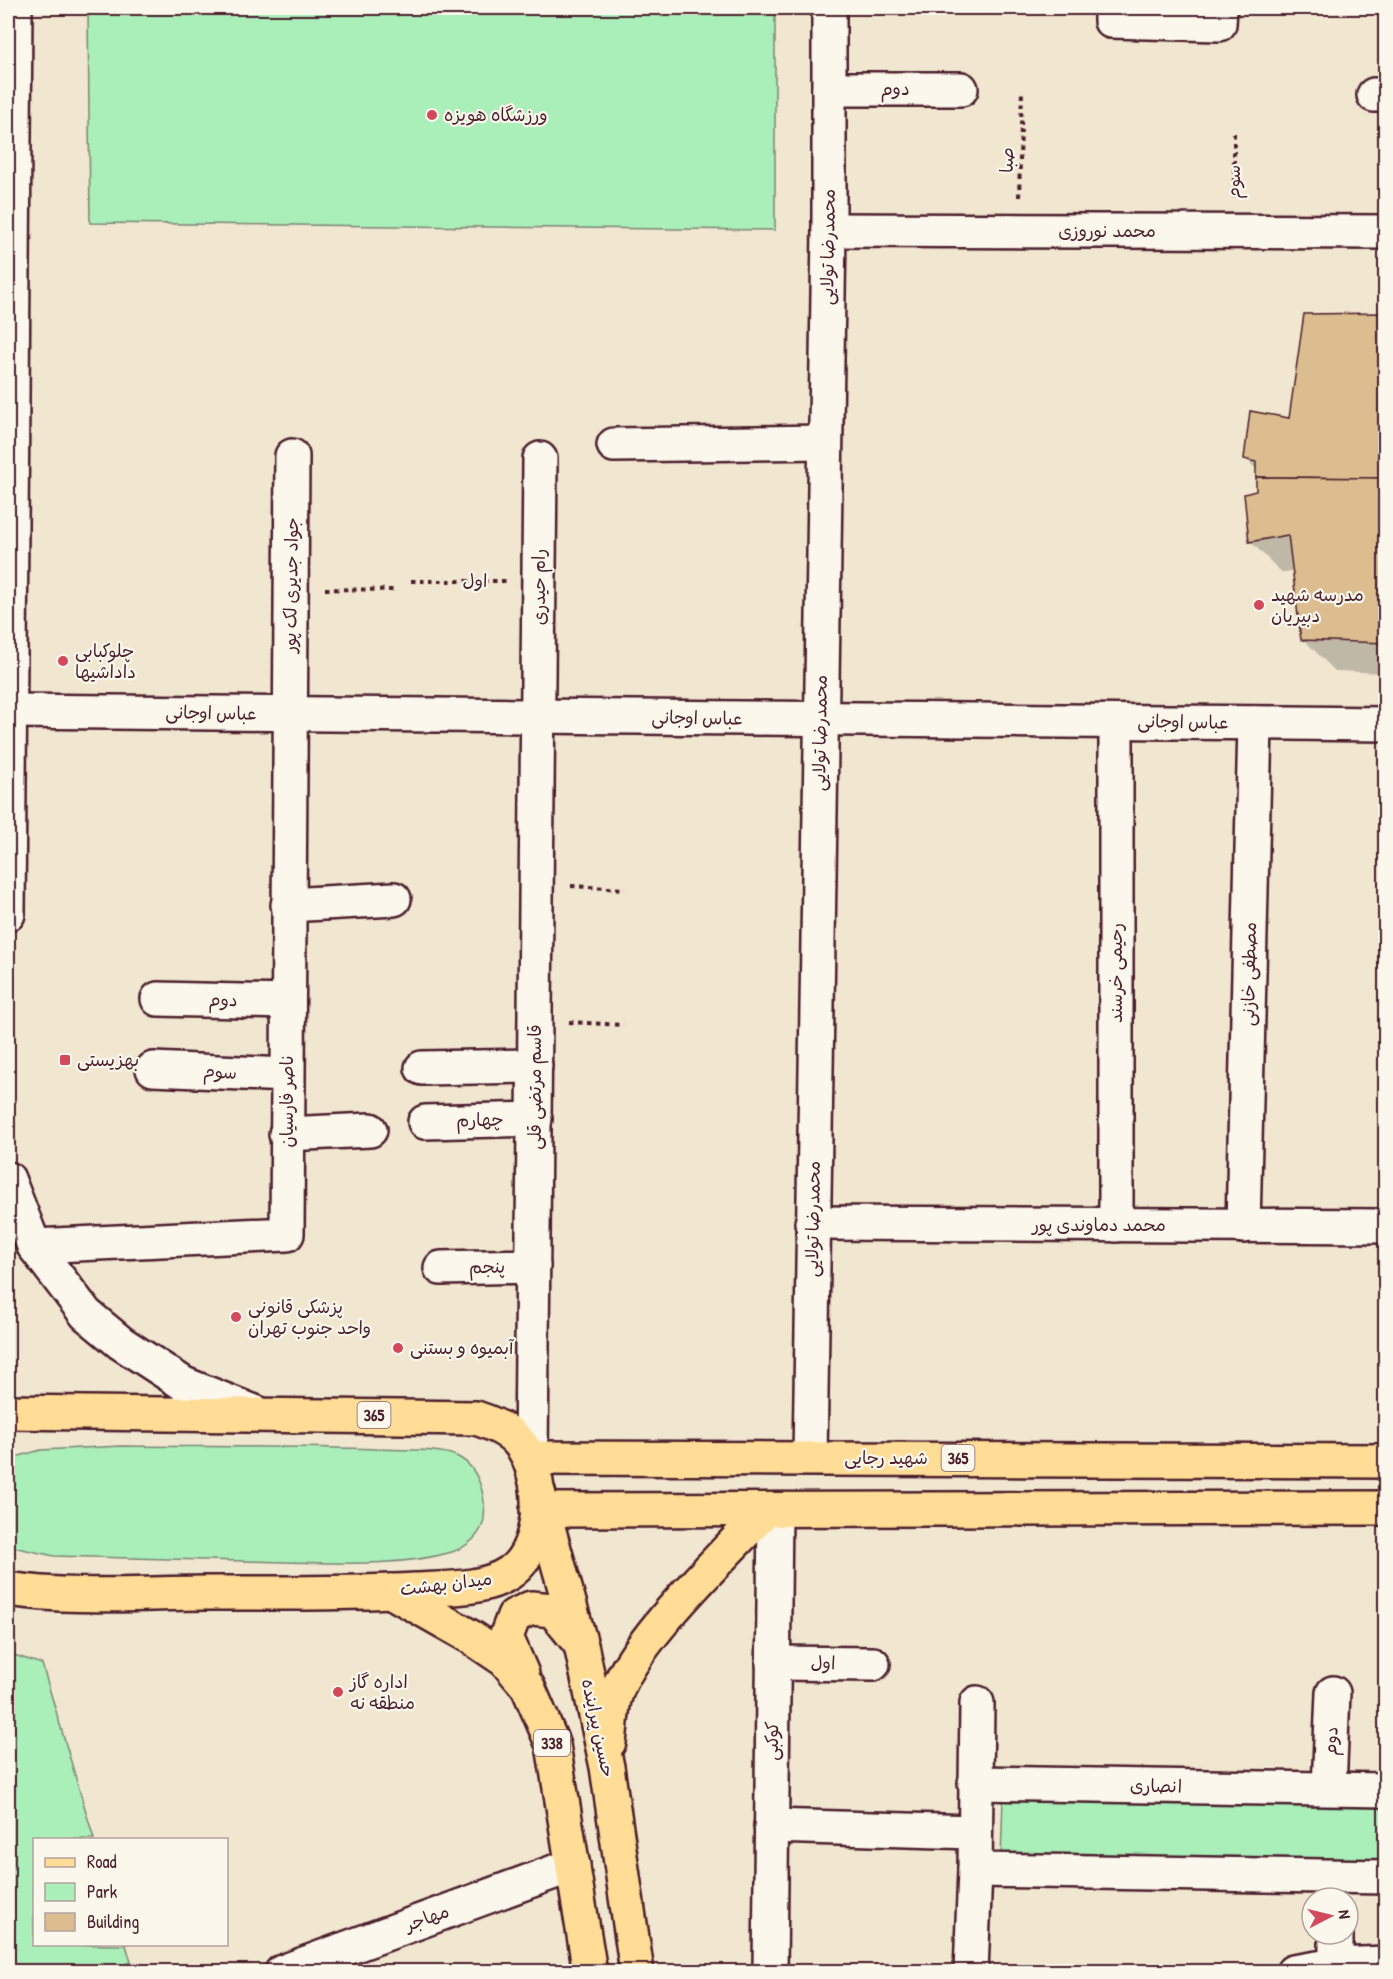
<svg xmlns="http://www.w3.org/2000/svg" width="1393" height="1979" font-family="'Patrick Hand','Playpen Sans Arabic',sans-serif">
<rect width="100%" height="100%" fill="#f1e6d0"/>
<filter id="ink" filterUnits="userSpaceOnUse"><feTurbulence type="fractalNoise" baseFrequency=".0167" numOctaves="2"/><feDisplacementMap in="SourceGraphic" scale="12" xChannelSelector="R" yChannelSelector="G"/><feConvolveMatrix kernelMatrix="1 2 1 2 8 2 1 2 1" color-interpolation-filters="sRGB"/></filter>
<g filter="url(#ink)">
<g fill="#aaeeb9" stroke="#7a8672" stroke-width="1.5">
<path d="M88,8H775V230L90,223Z"/>
<path d="M122,1446C206,1447 291,1446 375,1449C396,1450 439,1448 456,1456C479,1466 486,1496 484,1518C482,1535 467,1547 452,1552C400,1567 339,1563 285,1562C208,1560 131,1558 54,1556L8,1546V1459L41,1450Z"/>
<path d="M8,1653L42,1664L94,1839L34,1840V1944L126,1945L131,1962L106,1971H8Z"/>
<path d="M1003,1797L1385,1806V1870L1001,1861Z"/>
</g>
<path fill="#0003" d="M1386,314V673L1335,671L1303,639L1294,571L1282,573L1250,541L1257,492V470L1245,458L1290,420Z"/>
<g fill="#dbbd8f" stroke="#4a1f2b" stroke-width="1.5">
<path d="M1386,313V478L1256,477V462L1244,459L1250,411L1289,418L1304,314Z"/>
<path d="M1256,477L1386,478V643L1301,640L1288,535L1249,542L1244,494L1256,491Z"/>
</g>
<g fill="none" stroke-linecap="round" stroke-linejoin="round">
<g stroke="#4a1f2b" stroke-width="38">
<g id="minor">
<path d="M1111,8V21L1219,24L1220,8"/>
<path d="M829,89H961"/>
<path d="M1374,95H1386"/>
<path d="M829,230L1386,232"/>
<path d="M614,445L825,442"/>
<path d="M288,905L394,899"/>
<path d="M158,999L288,1002"/>
<path d="M422,1068L535,1066"/>
<path d="M153,1069L287,1075"/>
<path d="M425,1122L535,1119"/>
<path d="M286,1134L370,1130"/>
<path d="M812,1223L1386,1226"/>
<path d="M1116,1225V722"/>
<path d="M1243,1226L1255,723"/>
<path d="M34,1246L287,1234L292,456"/>
<path d="M441,1268L533,1266"/>
<path d="M531,1458L540,459"/>
<path d="M773,1663L873,1664"/>
<path d="M977,1703L975,1870L1386,1877"/>
<path d="M975,1783L1386,1790"/>
<path d="M1329,1788L1333,1693"/>
<path d="M771,1826L975,1832"/>
<path d="M1336,1934V1965"/>
<path d="M770,1972L775,1511"/>
<path d="M971,1972L975,1870"/>
<path d="M1293,1972L1336,1965L1386,1963"/>
</g>
</g>
<g stroke="#4a1f2b" stroke-width="38">
<g id="tertiary">
<path d="M9,711L1386,724"/>
<path d="M8,914L15,8"/>
<path d="M8,1179L34,1246L86,1314L121,1343L184,1384L257,1413"/>
<path d="M282,1972L573,1865"/>
</g>
</g>
<g stroke="#4a1f2b" stroke-width="38">
<path id="secondary" d="M810,1458L829,230V8"/>
</g>
<g stroke="#4a1f2b" stroke-width="38">
<g id="primary">
<path d="M531,1458L1386,1461"/>
<path d="M538,1492L581,1645L607,1767L637,1972"/>
<path d="M537,1510L1386,1508"/>
<path d="M390,1591L471,1637L505,1660L528,1687L553,1745L590,1972"/>
<path d="M522,1674L506,1637L514,1616L531,1608L553,1610L578,1641"/>
<path d="M609,1742C611,1728 611,1714 614,1700C626,1648 726,1553 765,1511"/>
</g>
</g>
<g stroke="#4a1f2b" stroke-width="38">
<path id="trunk" d="M8,1412L476,1418C513,1430 528,1443 536,1482C542,1511 535,1556 509,1573C484,1590 445,1588 416,1590C346,1594 277,1593 207,1593C141,1593 72,1599 8,1589"/>
</g>
<g stroke="#4a1f2b" stroke-width="4" stroke-dasharray="4.5 4.5" stroke-linecap="butt">
<path d="M1234,133V198"/>
<path d="M1019,197L1022,90"/>
<path d="M411,581H506"/>
<path d="M325,589L394,590"/>
<path d="M571,886L625,889"/>
<path d="M569,1022L623,1025"/>
</g>
<use href="#minor" stroke="#fbf7ec" stroke-width="33"/>
<use href="#tertiary" stroke="#fbf7ec" stroke-width="33"/>
<use href="#secondary" stroke="#fbf7ec" stroke-width="33"/>
<use href="#primary" stroke="#ffdd96" stroke-width="33"/>
<use href="#trunk" stroke="#ffdd96" stroke-width="33"/>
</g>
</g>
<g fill="#d1495b" stroke="#fbf7ec" stroke-width="2">
<circle cx="432" cy="115" r="6"/>
<circle cx="1259" cy="605" r="6"/>
<circle cx="63" cy="661" r="6"/>
<rect x="59" y="1054" width="12" height="12" rx="3"/>
<circle cx="236" cy="1317" r="6"/>
<circle cx="398" cy="1348" r="6"/>
<circle cx="338" cy="1692" r="6"/>
</g>
<g text-anchor="middle" stroke-width="4.5" stroke-linejoin="round" paint-order="stroke">
<g fill="#fbf7ec" stroke="#7f6065" stroke-width="1.5">
<rect x="357.5" y="1402" width="33" height="26" rx="4.5"/>
<rect x="941.5" y="1445" width="33" height="26" rx="4.5"/>
<rect x="534" y="1730" width="36" height="26" rx="4.5"/>
</g>
<g font-size="16" font-weight="bold" fill="#4a1f2b">
<text x="374" y="1421">365</text>
<text x="958" y="1464">365</text>
<text x="552" y="1749">338</text>
</g>
<g font-size="18" fill="#4a1f2b" stroke="#fbf7ec">
<text x="895" y="95">دوم</text>
<text transform="translate(1007 160) rotate(-89)" y="6">صبا</text>
<text transform="translate(1234 182) rotate(-90)" y="6">سوم</text>
<text x="1107" y="237">محمد نوروزی</text>
<text transform="translate(828 247) rotate(-89)" y="6">محمدرضا تولایی</text>
<text x="475" y="587">اول</text>
<text transform="translate(291 585) rotate(-89)" y="6">جواد جدیری لک پور</text>
<text transform="translate(539 587) rotate(-90)" y="6">رام حیدری</text>
<text transform="translate(211 713) rotate(1)" y="6">عباس اوجانی</text>
<text transform="translate(697 718) rotate(1)" y="6">عباس اوجانی</text>
<text transform="translate(1183 722) rotate(1)" y="6">عباس اوجانی</text>
<text transform="translate(820 733) rotate(-89)" y="6">محمدرضا تولایی</text>
<text transform="translate(1116 973) rotate(-90)" y="6">رحیمی خرسند</text>
<text transform="translate(1249 974) rotate(-89)" y="6">مصطفی خازنی</text>
<text transform="translate(223 1000) rotate(1)" y="6">دوم</text>
<text transform="translate(220 1072) rotate(3)" y="6">سوم</text>
<text transform="translate(535 1087) rotate(-90)" y="6">قاسم مرتضی قلی</text>
<text transform="translate(287 1101) rotate(-90)" y="6">ناصر فارسیان</text>
<text transform="translate(480 1120) rotate(-1)" y="6">چهارم</text>
<text transform="translate(813 1219) rotate(-89)" y="6">محمدرضا تولایی</text>
<text x="1099" y="1231">محمد دماوندی پور</text>
<text transform="translate(487 1267) rotate(-1)" y="6">پنجم</text>
<text x="886" y="1464">شهید رجایی</text>
<text transform="translate(446 1584) rotate(-7)" y="6">میدان بهشت</text>
<text transform="translate(823 1663) rotate(1)" y="6">اول</text>
<text transform="translate(598 1728) rotate(78)" y="6">حسین پیراینده</text>
<text transform="translate(772 1741) rotate(-89)" y="6">کوکبی</text>
<text transform="translate(1331 1741) rotate(-87)" y="6">دوم</text>
<text transform="translate(1156 1786) rotate(1)" y="6">انصاری</text>
<text transform="translate(427 1918) rotate(-20)" y="6">مهاجر</text>
</g>
<g font-size="18" fill="#4a1f2b" stroke="#fbf7ec" text-anchor="start">
<text x="444" y="121">ورزشگاه هویزه</text>
<text x="1271" y="601">مدرسه شهید<tspan x="1271" dy="21">دبیریان</tspan></text>
<text x="75" y="657">چلوکبابی<tspan x="75" dy="21">داداشیها</tspan></text>
<text x="77" y="1066">بهزیستی</text>
<text x="248" y="1313">پزشکی قانونی<tspan x="248" dy="21">واحد جنوب تهران</tspan></text>
<text x="410" y="1354">آبمیوه و بستنی</text>
<text x="350" y="1688">اداره گاز<tspan x="350" dy="21">منطقه نه</tspan></text>
</g>
</g>
<rect width="1393" height="1979" fill="none" stroke="#fbf7ec" stroke-width="30"/>
<rect x="15" y="15" width="1363" height="1949" fill="none" stroke="#4a1f2b" stroke-width="2" filter="url(#ink)"/>
<rect x="33" y="1838" width="195" height="108" fill="#fbf7ec" stroke="#b4a19f" stroke-width="1.5"/>
<rect x="45" y="1858" width="30" height="9" fill="#ffdd96" stroke="#b4a19f" stroke-width="1.5"/>
<text x="87" y="1868" font-size="18" fill="#4a1f2b">Road</text>
<rect x="45" y="1883" width="30" height="18" fill="#aaeeb9" stroke="#b4a19f" stroke-width="1.5"/>
<text x="87" y="1898" font-size="18" fill="#4a1f2b">Park</text>
<rect x="45" y="1913" width="30" height="18" fill="#dbbd8f" stroke="#b4a19f" stroke-width="1.5"/>
<text x="87" y="1928" font-size="18" fill="#4a1f2b">Building</text>
<g transform="translate(1330 1916) rotate(83)"><circle r="28" fill="#fbf7ec" stroke="#b4a19f" stroke-width="1.5"/>
<path d="M0-4.5L10 22L0 15L-10 22Z" fill="#d1495b"/>
<text y="-9" font-size="16" font-weight="bold" text-anchor="middle" fill="#4a1f2b">N</text>
</g>
</svg>
